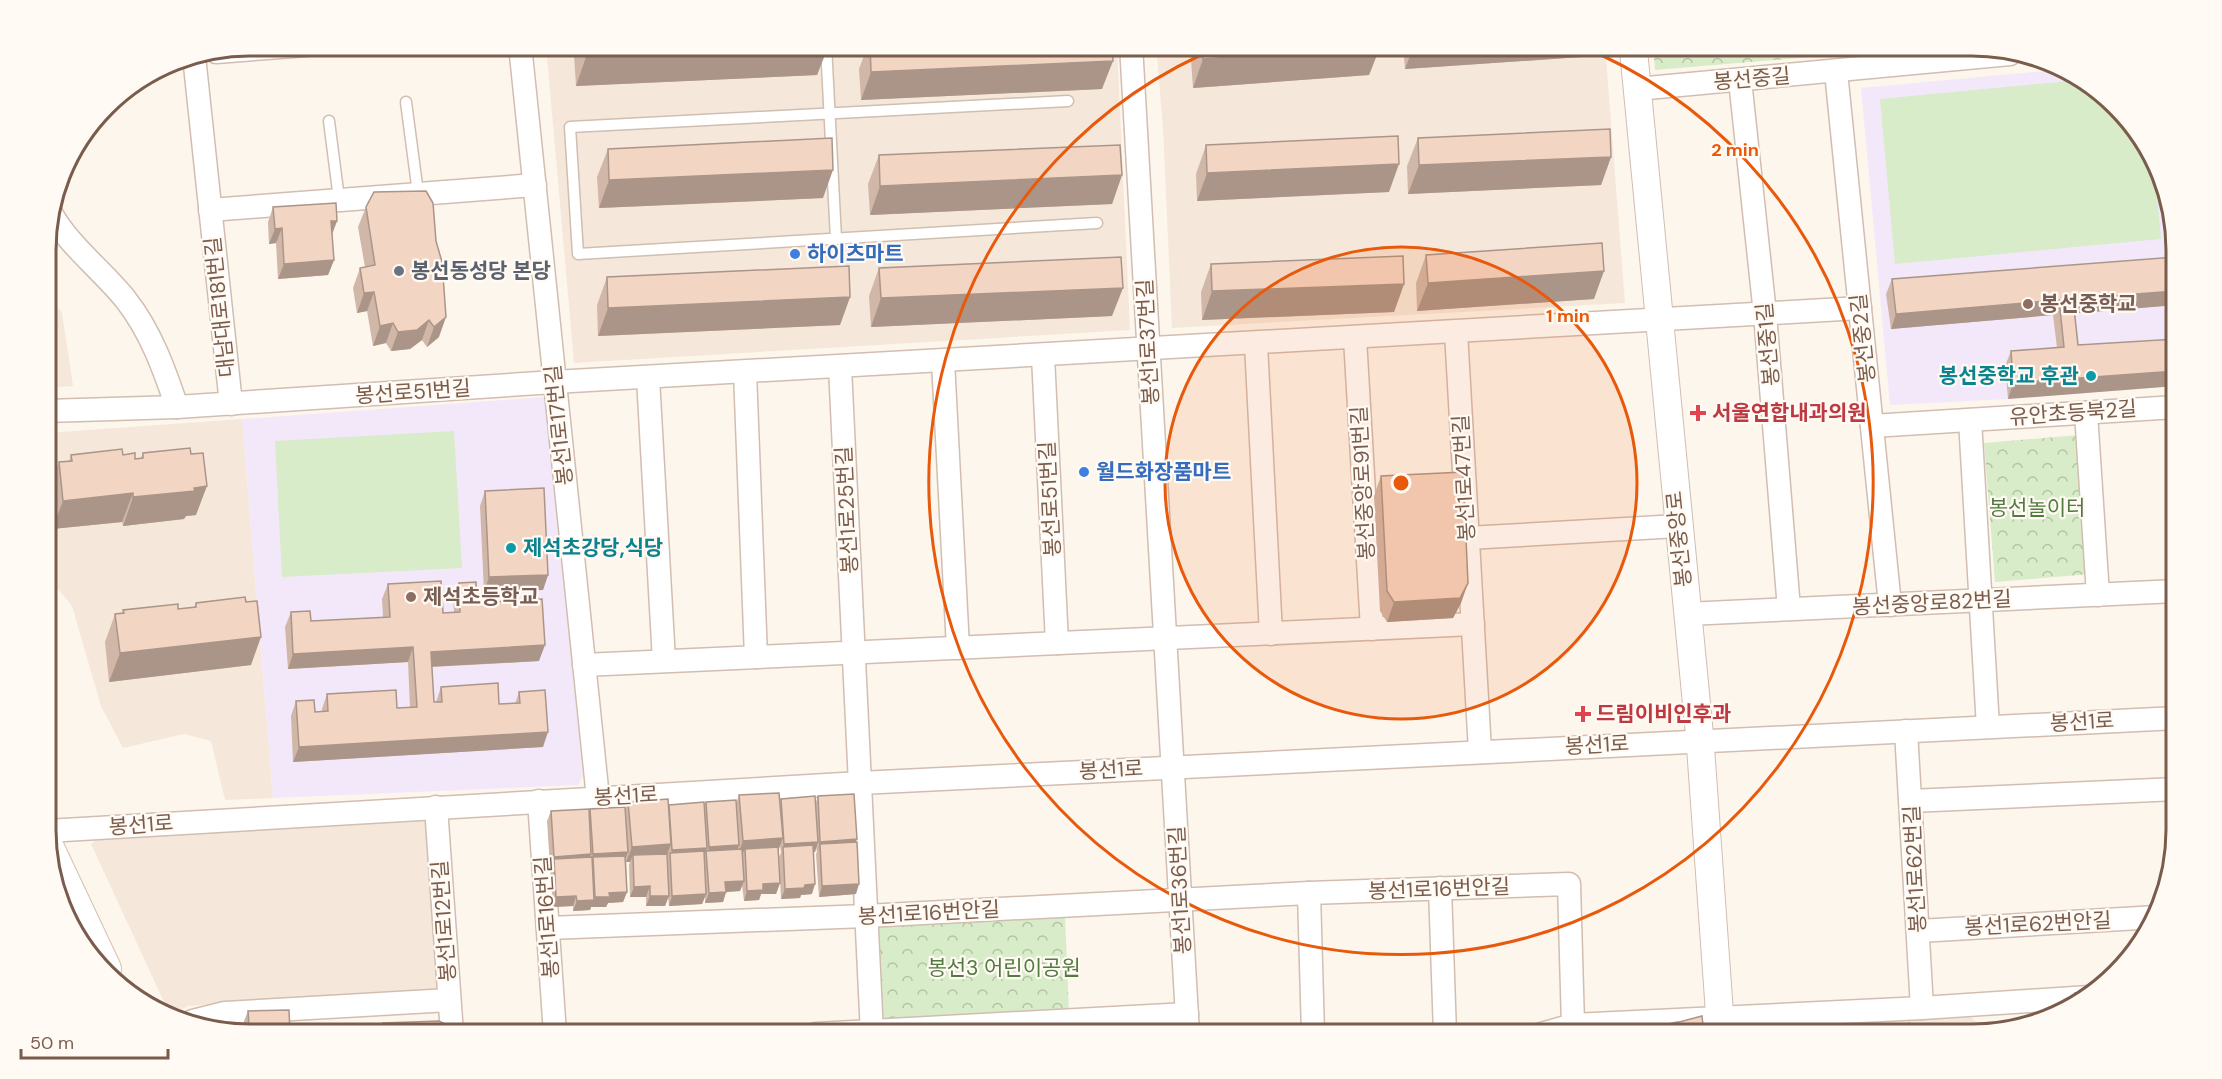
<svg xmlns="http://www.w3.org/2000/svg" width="2222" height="1079" font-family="'DM Sans','Noto Sans KR',sans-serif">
<defs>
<pattern id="forest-crowns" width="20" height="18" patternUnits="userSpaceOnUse" patternTransform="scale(1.5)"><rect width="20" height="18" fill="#d8ecc9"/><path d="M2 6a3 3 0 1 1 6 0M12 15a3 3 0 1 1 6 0" fill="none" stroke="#b4c2a5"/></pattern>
</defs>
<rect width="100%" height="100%" fill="#fdf6ec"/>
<g fill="#f5e8da">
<path d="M546,45H1117L1130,330L574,363Z"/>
<path d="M1156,45H1605L1625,303L1172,328L1163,128Z"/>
<path d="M46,292L62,313L73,386L46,388Z"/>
<path d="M242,419L273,798L225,800L211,741L184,734L123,748L101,706L72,606L48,577L46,433Z"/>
<path d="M431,818L441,991L188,1006L170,1015L91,844L102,835Z"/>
<path d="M1968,1014L1987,1033L1778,1034L1777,1021Z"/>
</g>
<g fill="#f3e8fa">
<path d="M2067,69L2135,125L2175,223L2176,386L2008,399L1890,405L1861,88Z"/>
<path d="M545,397L583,776L578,785L273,798L242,419Z"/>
</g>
<g fill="#d8ecc9">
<path d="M2080,80L2135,125L2155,174L2161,239L1895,264L1880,99Z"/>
<path d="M454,431L462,568L282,577L275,441Z"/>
</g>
<g fill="url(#forest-crowns)">
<path d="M1653,45H1955L1655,70Z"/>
<path d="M2079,435L2090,574L1995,582L1984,443Z"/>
<path d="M1065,916L1069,1013L878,1023L874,933L882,925Z"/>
</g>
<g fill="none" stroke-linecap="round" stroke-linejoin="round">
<g stroke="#d1beb0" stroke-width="13">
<g id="service">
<path d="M826,45L836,239"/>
<path d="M1068,101L570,127L578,254L1097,223"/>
<path d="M406,102L418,193"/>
<path d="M329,121L339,199"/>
</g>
</g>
<g stroke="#d1beb0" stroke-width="25">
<g id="minor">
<path d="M520,45L598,798"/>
<path d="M1131,45L1188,1034"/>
<path d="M216,52L307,45"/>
<path d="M194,56L231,404"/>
<path d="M1836,72L1890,605"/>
<path d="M1740,80L1765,314L1789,609"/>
<path d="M1637,89L2010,54"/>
<path d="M210,210L535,185"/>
<path d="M51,213C69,246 103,271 126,300C151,332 164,369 177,407"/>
<path d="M1456,332L1480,751"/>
<path d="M1355,338L1372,629"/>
<path d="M1256,344L1271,634"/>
<path d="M1043,356L1057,643"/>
<path d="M943,361L958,648"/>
<path d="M840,367L872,1034"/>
<path d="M745,372L756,657"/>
<path d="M648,378L664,661"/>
<path d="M46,411L177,407L554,382L1860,308"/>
<path d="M2086,413L2098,595"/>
<path d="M1970,420L1988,727"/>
<path d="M1872,426L2176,407"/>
<path d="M1468,538L1678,526"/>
<path d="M1687,614L2176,591"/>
<path d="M584,665L1473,624"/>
<path d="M1906,731L1922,1008"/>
<path d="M539,801L555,1034"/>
<path d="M1911,801L2177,789"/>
<path d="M436,807L452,1034"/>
<path d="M47,831L860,783L2177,718"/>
<path d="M1440,888L1445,1034"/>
<path d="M1309,893L1313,1034"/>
<path d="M548,928L866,916L1309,893L1569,884L1573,1025"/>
<path d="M1919,931L2157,917"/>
<path d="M193,1021L225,1013L449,1000"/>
<path d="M816,1034L1187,1014"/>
<path d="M1541,1034L1573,1025L1922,1008L2089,997"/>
</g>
</g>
<g stroke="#d1beb0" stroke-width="29">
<path id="tertiary" d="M1633,45L1700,740L1721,1034"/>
</g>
<g stroke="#d6c0b0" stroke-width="34">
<path id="secondary" d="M47,846L105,969"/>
</g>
<use href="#service" stroke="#fff" stroke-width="10"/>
<use href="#minor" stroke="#fff" stroke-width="22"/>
<use href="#tertiary" stroke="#fff" stroke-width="27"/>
<use href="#secondary" stroke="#fff" stroke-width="32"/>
</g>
<g fill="#d1b7a8">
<path d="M578,45H827L828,47L817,75L576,86L574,55Z"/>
<path d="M868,45H1112L1102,89L861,100L859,69Z"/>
<path d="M1196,45H1379L1380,47L1369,75L1193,88L1191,60Z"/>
<path d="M1403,45H1586L1581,57L1405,69Z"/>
<path d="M1418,138L1611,157L1601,185L1408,194L1407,166Z"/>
<path d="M1206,145L1389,192L1197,201L1196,174Z"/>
<path d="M608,149L823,198L599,208L597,177Z"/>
<path d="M879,155L1122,175L1112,204L870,215L868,184Z"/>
<path d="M273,207L337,221L332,235L334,260L328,275L278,279L276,243L269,244L268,222Z"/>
<path d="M366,207L439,337L427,347L422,340L410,349L391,351L386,343L373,346L367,311L357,313L353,288L360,268L365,267L358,227Z"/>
<path d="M1426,255L1594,299L1417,311L1416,283Z"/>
<path d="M1211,264L1404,284L1394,312L1202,320L1201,292Z"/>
<path d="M879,268L1112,316L871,327L869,296Z"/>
<path d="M607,277L850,297L840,325L598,336L597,305Z"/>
<path d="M1892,279L2176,305L2075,313L2078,345L2008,399L2005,366L2011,351L2057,348L2053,315L1891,329L1886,294Z"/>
<path d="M143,453L196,515L186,516L184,519L123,526L122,522L52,529L48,490L59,462L69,461L71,455H123L135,459L141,458Z"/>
<path d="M1381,476L1461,603L1453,618L1387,622L1380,611L1374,496Z"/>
<path d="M485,491L548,575L543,590L484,592L480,506Z"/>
<path d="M459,583L477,603L539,661L432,667L434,702H436L441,687L499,704H515L519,692L543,747L293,762L291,716L296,701L315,712L322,711V709L327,694L397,708L410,707L408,662L288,669L285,627L291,612L311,621L383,617L382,599L388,584L443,613L454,612L453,598Z"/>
<path d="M196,603L251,665L109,682L105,642L115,614L122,613L123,610L178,609L194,607Z"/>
<path d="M739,795L780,802L781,799L816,802L818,796L857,839L856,842V894L819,897L816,854L817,852L816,847L815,852H814L812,894L801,895L800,898L781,899L779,857L781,853L780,846L778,852L780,883L776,894H761L759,900L744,901L742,885L740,891L726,892L723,902L705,903V897L702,904L669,906L668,897L665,906H646V897H630L629,865L630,862H626V857L627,892L623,902L608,903L606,907H591L590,910L573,911V906L553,907L550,869L551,867H550L547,821L551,811L589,813L590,809L625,810L628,802L668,807L669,805L704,807L706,802L736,804Z"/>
<path d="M2075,993L2087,999L2071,1005Z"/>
<path d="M248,1011L290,1034H249L245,1033L244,1021Z"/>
<path d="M383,1023L445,1034H379Z"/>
</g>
<g fill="#aa9588">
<path d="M1414,45H1586L1581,57L1405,69Z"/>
<path d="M828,47L817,75L576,86L586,57Z"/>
<path d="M1380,47L1369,75L1193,88L1203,59Z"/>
<path d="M1113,61L1102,89L861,100L871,72Z"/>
<path d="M1611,157L1601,185L1408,194L1419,165Z"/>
<path d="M1399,164L1389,192L1197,201L1207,173Z"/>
<path d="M833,170L823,198L599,208L609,180Z"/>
<path d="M1122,175L1112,204L870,215L880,186Z"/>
<path d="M331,221H337L331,236Z"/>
<path d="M282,228L276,243L269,244L275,229Z"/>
<path d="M334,260L328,275L278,279L284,264Z"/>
<path d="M1604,271L1594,299L1417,311L1428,283Z"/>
<path d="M1404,284L1394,312L1202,320L1212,291Z"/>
<path d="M1123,288L1112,316L871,327L881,298Z"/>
<path d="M2175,291L2176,305L2068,314L2073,299Z"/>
<path d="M374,292L367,311L357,313L364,293Z"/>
<path d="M850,297L840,325L598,336L608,308Z"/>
<path d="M2059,300L2053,315L1891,329L1896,314Z"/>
<path d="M446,317L439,337L427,347L434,327Z"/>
<path d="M429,320L422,340L410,349L391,351L398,332Z"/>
<path d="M393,323L386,343L373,346L380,326Z"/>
<path d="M2176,371V386L2008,399L2013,383Z"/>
<path d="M207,486L196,515L186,516L184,519L123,526L133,497Z"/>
<path d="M133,493L122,522L52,529L63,501Z"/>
<path d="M548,575L543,590L484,592L489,577Z"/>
<path d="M1468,583L1461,603L1453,618L1387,622L1394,602Z"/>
<path d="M261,637L251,665L109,682L120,653Z"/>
<path d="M545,645L539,661L425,667L431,652Z"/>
<path d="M413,647L408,662L288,669L293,654Z"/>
<path d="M548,732L543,747L293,762L299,747Z"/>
<path d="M783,838L777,853L745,849L742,855L737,856L743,841Z"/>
<path d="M857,839L853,849L820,844L817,852L820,842Z"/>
<path d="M818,842L815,852L783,854V848L784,844Z"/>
<path d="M671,844L665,860L633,855L630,862H626L632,847Z"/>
<path d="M739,845L735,856L707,854L709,847Z"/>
<path d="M707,848L703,858L670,855L672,850Z"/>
<path d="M628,852L624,862L593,857L591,864H590L593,854Z"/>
<path d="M591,854L588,865L554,859L551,867H550L554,857Z"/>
<path d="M744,881L740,891L726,892L723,902L705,903L709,893L725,882Z"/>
<path d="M780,883L776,894H761L759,900L744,901L747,891L763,884Z"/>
<path d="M815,884L812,894L801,895L800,898L781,899L785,889L805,885Z"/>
<path d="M859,884L856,894L819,897L822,886Z"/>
<path d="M650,886L646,897H630L634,887Z"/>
<path d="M627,892L623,902L608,903L606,907H591L595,897L609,893Z"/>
<path d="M706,894L702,904L669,906L672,896Z"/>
<path d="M576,896L573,906L553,907L556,897Z"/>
<path d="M650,896H669L665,906H646Z"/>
<path d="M594,900L590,910L573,911L577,901Z"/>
</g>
<g fill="#f3d5c3" stroke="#aa9588" stroke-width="1.5">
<path d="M585,45H827L828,47L586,57Z"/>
<path d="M870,45H1112L1113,61L871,72Z"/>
<path d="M1202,45H1379L1380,47L1203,59Z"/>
<path d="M1610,129L1611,157L1419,165L1418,138Z"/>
<path d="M1398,136L1399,164L1207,173L1206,145Z"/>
<path d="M832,138L833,170L609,180L608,149Z"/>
<path d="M1120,145L1122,175L880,186L879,155Z"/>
<path d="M426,191L433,203L436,241L442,262L446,317L434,327L429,320L417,330L398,332L393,323L380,326L374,292L364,293L360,268L375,265L366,207L374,192Z"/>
<path d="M336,203L337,221H331L334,260L284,264L282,228L275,229L273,207Z"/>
<path d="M1602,243L1604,271L1428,283L1426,255Z"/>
<path d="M1403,256L1404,284L1212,291L1211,264Z"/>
<path d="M1121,257L1123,288L881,298L879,268Z"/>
<path d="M2175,257V291L2073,299L2078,345L2176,339V371L2013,383L2011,351L2064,347L2059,300L1896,314L1892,279Z"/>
<path d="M849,266L850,297L608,308L607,277Z"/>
<path d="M190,448L191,454L203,453L207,486L194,488L195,491L133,497V493L63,501L59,462L72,461L71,455L122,449L123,455L135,453V459L143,458V453Z"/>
<path d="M1463,472L1468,583L1460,598L1394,602L1387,591L1381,476Z"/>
<path d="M544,488L548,575L489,577L485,491Z"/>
<path d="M441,581L443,613L460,612L459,583L476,582L477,603L542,599L545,645L431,652L434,702H442L441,687L498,683L499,704L520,703L519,692L545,690L548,732L299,747L296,701L314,700L315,712L328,711L327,694L396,690L397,708L417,707L413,647L293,654L291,612L310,611L311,621L390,617L388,584Z"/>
<path d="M245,597L246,602L257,601L261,637L120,653L115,614L124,613L123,610L178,604V609L196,607V603Z"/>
<path d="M779,793L783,838L743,841L739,795Z"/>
<path d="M854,794L857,839L820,842L818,796Z"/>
<path d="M815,796L818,842L784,844L781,799Z"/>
<path d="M668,799L671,844L632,847L628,802Z"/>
<path d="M736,800L739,845L709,847L706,802Z"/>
<path d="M704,802L707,848L672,850L669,805Z"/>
<path d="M625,807L628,852L593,854L590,809Z"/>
<path d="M589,809L591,854L554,857L551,811Z"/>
<path d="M857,842L859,884L822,886L820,844Z"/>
<path d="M813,845L815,884L805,885L804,888L785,889L783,847Z"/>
<path d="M778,847L780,883L763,884V890L747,891L745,849Z"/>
<path d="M742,849L744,881L725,882L726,892L709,893L706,851Z"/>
<path d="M704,851L706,894L672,896L670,853Z"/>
<path d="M667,854L669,896H650V886L634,887L633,855Z"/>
<path d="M625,856L627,892L609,893L610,897H595L593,857Z"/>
<path d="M592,857L594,900L577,901L576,896L556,897L554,859Z"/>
<path d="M2093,992L2087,999L2075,1003V993Z"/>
<path d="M289,1010L290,1034H254L249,1026L248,1011Z"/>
<path d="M1702,1016L1704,1034H1681L1679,1022Z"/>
<path d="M439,1021L445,1024V1034H383V1023Z"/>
<path d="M1678,1022L1681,1034H1631L1630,1032Z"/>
<path d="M1909,1023L1918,1034H1898Z"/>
<path d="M225,1025L227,1029L220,1027Z"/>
<path d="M2006,1027L1986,1034H1958V1028Z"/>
<path d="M1874,1029L1878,1034H1841L1840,1031Z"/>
</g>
<circle cx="1401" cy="483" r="236" fill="#e8590c" fill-opacity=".12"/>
<g fill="none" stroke="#e8590c" stroke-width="3">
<circle cx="1401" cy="483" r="236"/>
<path d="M1578 45A472 472 0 1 1 1224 45"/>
</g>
<g fill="#3f7fe0" stroke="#fffaf3" stroke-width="2">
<circle cx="795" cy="254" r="6"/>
<circle cx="1084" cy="472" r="6"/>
</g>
<circle fill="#6b7280" stroke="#fffaf3" stroke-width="2" cx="399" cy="271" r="6"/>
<g fill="#8d6e63" stroke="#fffaf3" stroke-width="2">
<circle cx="2028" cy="304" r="6"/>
<circle cx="411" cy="597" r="6"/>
</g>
<g fill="#0f9aa8" stroke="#fffaf3" stroke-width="2">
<circle cx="2091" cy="376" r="6"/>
<circle cx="511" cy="548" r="6"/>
</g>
<g fill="#e0444e" stroke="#fffaf3" stroke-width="2">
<path d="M1695 404h6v6h6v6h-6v6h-6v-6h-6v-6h6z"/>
<path d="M1580 705h6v6h6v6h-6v6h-6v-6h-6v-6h6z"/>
</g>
<g text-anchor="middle" stroke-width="4.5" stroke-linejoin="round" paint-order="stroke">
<g font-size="21" fill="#7a5c4d" stroke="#fffaf3">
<text transform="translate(1752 79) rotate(-5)" y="7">봉선중길</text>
<text transform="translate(220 307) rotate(-96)" y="7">대남대로181번길</text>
<text transform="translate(1863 338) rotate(-96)" y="7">봉선중2길</text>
<text transform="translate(1148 342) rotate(-93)" y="7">봉선1로37번길</text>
<text transform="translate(1768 344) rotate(-95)" y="7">봉선중1길</text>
<text transform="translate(413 392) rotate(-4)" y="7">봉선로51번길</text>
<text transform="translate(2073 413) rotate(-4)" y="7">유안초등북2길</text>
<text transform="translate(559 425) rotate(-96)" y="7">봉선1로17번길</text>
<text transform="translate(1464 478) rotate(-93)" y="7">봉선1로47번길</text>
<text transform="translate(1363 483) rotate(-93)" y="7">봉선중앙로91번길</text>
<text transform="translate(1050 499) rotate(-93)" y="7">봉선로51번길</text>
<text transform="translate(847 510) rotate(-93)" y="7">봉선1로25번길</text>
<text transform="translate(1679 539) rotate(-96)" y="7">봉선중앙로</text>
<text transform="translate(1932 603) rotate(-3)" y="7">봉선중앙로82번길</text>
<text transform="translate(2082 722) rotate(-3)" y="7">봉선1로</text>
<text transform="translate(1597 745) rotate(-3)" y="7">봉선1로</text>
<text transform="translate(1111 770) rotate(-3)" y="7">봉선1로</text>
<text transform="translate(626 796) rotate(-3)" y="7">봉선1로</text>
<text transform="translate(141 825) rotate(-4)" y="7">봉선1로</text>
<text transform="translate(1915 869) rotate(-93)" y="7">봉선1로62번길</text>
<text transform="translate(1439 889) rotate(-2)" y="7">봉선1로16번안길</text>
<text transform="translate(1180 890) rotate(-93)" y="7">봉선1로36번길</text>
<text transform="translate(929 913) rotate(-3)" y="7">봉선1로16번안길</text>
<text transform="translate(547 917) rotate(-94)" y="7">봉선1로16번길</text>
<text transform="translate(444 921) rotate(-94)" y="7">봉선1로12번길</text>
<text transform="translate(2038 924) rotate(-3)" y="7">봉선1로62번안길</text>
</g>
<g font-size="21" font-weight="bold" fill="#366cbe" stroke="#fffaf3" text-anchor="start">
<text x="807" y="261">하이츠마트</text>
<text x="1096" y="479">월드화장품마트</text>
</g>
<g font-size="21" font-weight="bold" fill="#5b616d" stroke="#fffaf3" text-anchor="start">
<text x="411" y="278">봉선동성당 본당</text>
</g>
<g font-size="21" font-weight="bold" fill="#785e54" stroke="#fffaf3" text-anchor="start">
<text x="2040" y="311">봉선중학교</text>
<text x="423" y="604">제석초등학교</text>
</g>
<g font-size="21" font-weight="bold" fill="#0d838f" stroke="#fffaf3" text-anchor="end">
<text x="2079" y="383">봉선중학교 후관</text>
<text x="523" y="555" text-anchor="start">제석초강당,식당</text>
</g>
<g font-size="21" font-weight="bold" fill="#be3a42" stroke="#fffaf3" text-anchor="start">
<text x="1712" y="420">서울연합내과의원</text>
<text x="1596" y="721">드림이비인후과</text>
</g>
<g font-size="21" fill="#537a41" stroke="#fffaf3">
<text x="2037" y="515">봉선놀이터</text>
<text x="1004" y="975">봉선3 어린이공원</text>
</g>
</g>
<path d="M0 0H2222V1079H0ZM250 56H1972A194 194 0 0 1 2166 250V830A194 194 0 0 1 1972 1024H250A194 194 0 0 1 56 830V250A194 194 0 0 1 250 56Z" fill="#fffaf3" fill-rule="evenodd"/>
<path fill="none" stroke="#7a5c4d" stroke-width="3" d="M250 56H1972A194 194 0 0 1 2166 250V830A194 194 0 0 1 1972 1024H250A194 194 0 0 1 56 830V250A194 194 0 0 1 250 56Z"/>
<circle cx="1401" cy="483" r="9" fill="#e8590c" stroke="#fffaf3" stroke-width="3"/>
<g font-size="18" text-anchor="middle" font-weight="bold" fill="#e8590c" stroke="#fffaf3" stroke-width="4.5" stroke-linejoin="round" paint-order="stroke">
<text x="1735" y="156">2 min</text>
<text x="1568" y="322">1 min</text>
</g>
<path d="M21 1049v9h147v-9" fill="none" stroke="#7a5c4d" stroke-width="3"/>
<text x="30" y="1049" font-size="18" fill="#7a5c4d" stroke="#fffaf3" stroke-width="4.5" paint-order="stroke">50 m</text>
</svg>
